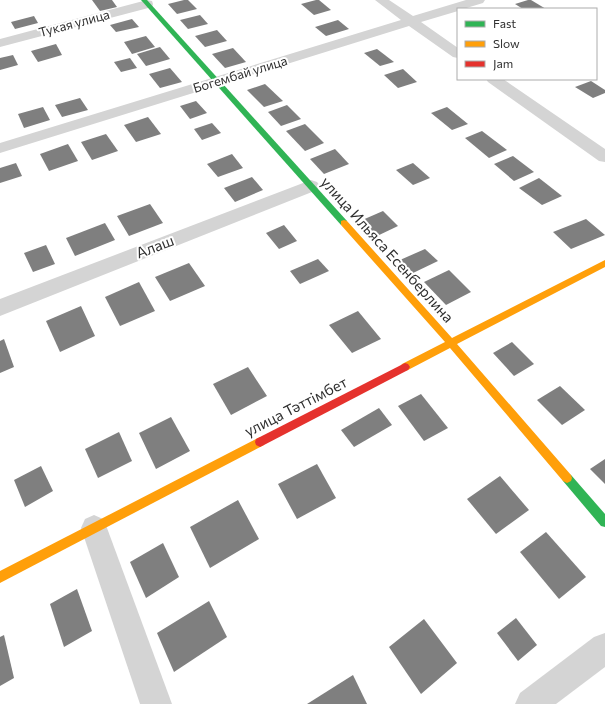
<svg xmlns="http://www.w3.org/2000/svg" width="605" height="704" font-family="Commissioner,sans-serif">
<rect width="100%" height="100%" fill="#fff"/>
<g fill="#7f7f7f">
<path d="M92,0H112L117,7L100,11Z"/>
<path d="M184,0H188L197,9L177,14L168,4Z"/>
<path d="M316,0H319L331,10L314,15L301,4Z"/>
<path d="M528,0H531L546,9H523L515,4Z"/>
<path d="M200,15L208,24L188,29L180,20Z"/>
<path d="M34,16L38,23L15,29L11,22Z"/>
<path d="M132,19L139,27L116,32L110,25Z"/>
<path d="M338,20L349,29L326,36L315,27Z"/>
<path d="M217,30L227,41L205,47L195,36Z"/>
<path d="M146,36L155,47L132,54L124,42Z"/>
<path d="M56,44L62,55L38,62L31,51Z"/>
<path d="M160,47L170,59L146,66L137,54Z"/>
<path d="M233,48L246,62L225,68L212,54Z"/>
<path d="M377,49L394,62L380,66L364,53Z"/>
<path d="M13,55L18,65L0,70V58Z"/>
<path d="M130,58L137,68L121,72L114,62Z"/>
<path d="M170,68L182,82L160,88L149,74Z"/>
<path d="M403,69L417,82L398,88L384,75Z"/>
<path d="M591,81L605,90V93L593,98L575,87Z"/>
<path d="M265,84L283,101L264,107L247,90Z"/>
<path d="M80,98L88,110L62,117L55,105Z"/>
<path d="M196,101L207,113L190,119L180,106Z"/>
<path d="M287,105L301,119L281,126L268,112Z"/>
<path d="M43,107L50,120L24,128L18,114Z"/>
<path d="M447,107L468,124L452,130L431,113Z"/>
<path d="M148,117L161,134L136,142L124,125Z"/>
<path d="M212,123L221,133L202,140L194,129Z"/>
<path d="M305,124L324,143L305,151L286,131Z"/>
<path d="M482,131L507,150L489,158L465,138Z"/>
<path d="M106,134L118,151L92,160L81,142Z"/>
<path d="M68,144L78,161L49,171L40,154Z"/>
<path d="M335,149L349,164L324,174L310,159Z"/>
<path d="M232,154L243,168L218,177L207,164Z"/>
<path d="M513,156L534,172L514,181L494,164Z"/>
<path d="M16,163L22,176L0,183V168Z"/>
<path d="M413,163L430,178L413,185L396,170Z"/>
<path d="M252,177L263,190L235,202L224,188Z"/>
<path d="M539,178L562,196L542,205L519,188Z"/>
<path d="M150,204L163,223L129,236L117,216Z"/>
<path d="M383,211L398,226L375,237L360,221Z"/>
<path d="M586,219L605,235L571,249L553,232Z"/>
<path d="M105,223L115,240L75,256L66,238Z"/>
<path d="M284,225L297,241L279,249L266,233Z"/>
<path d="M46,245L55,264L33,272L24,253Z"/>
<path d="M425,249L438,261L413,273L400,260Z"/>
<path d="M318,259L329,271L300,284L290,271Z"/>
<path d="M189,263L205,286L170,301L155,277Z"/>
<path d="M449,270L471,292L446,305L424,282Z"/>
<path d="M139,282L155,311L120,326L105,297Z"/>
<path d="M81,306L95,336L60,352L46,321Z"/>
<path d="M358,311L381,339L352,353L329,325Z"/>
<path d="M4,339L14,367L0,373V341Z"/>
<path d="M512,342L534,364L514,376L493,353Z"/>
<path d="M248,367L267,396L231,415L213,384Z"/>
<path d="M560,386L585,410L562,425L537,400Z"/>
<path d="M421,394L448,428L424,441L398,406Z"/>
<path d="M379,408L392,425L354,447L341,430Z"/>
<path d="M171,417L190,451L156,469L139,433Z"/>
<path d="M119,432L132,461L98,478L85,449Z"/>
<path d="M605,459V484L590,469Z"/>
<path d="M317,464L336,498L297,519L278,484Z"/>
<path d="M41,466L53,491L25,507L14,480Z"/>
<path d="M500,476L529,510L496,534L467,499Z"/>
<path d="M238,500L259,539L210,568L190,527Z"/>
<path d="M546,532L586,577L559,599L520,552Z"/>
<path d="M163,543L179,577L146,598L130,562Z"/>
<path d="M77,589L92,631L64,647L50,604Z"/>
<path d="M209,601L227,637L174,672L157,633Z"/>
<path d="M516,618L537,645L518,661L497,633Z"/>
<path d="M424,619L457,663L421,694L389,647Z"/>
<path d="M4,635L14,678L0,686V637Z"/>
<path d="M353,675L367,704H307Z"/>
</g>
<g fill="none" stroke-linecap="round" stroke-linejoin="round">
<g fill="#d4d4d4" fill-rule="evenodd">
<path d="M147,0L152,1L153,4L152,7L0,47V39Z"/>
<path d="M375,0H389L413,16L466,0H485L483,3L463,9H458V11L421,22L458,48V58L453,57L409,26L0,153V143L401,20Z"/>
<path d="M486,79H503L605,149V162L599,161L488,82Z"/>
<path d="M311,180L317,182L320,186L317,190L0,316V299Z"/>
<path d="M94,515L103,519L107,528L172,704H140L81,528L85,519Z"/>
<path d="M605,633V667L556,704H515L520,693L594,637Z"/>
</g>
<g fill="#30b455" fill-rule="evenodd">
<path d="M141,0H147L347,221V225H341Z"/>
<path d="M567,473L571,475L605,514V527L601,526L563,481L562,478L563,475Z"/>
</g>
<g fill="#ff9f0a" fill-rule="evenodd">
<path d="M344,220L347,221L452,338L605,260V267L457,344L571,475L572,478L571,481L567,483L563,481L450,348L408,370L405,371L402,370L400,367L402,364L445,342L341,225V221Z"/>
<path d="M260,437L264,439L265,442L264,445L0,583V571Z"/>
</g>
<path fill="#e5322d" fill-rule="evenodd" d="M405,363L408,364L410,367L408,370L264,445L260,447L256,445L255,442L256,439Z"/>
</g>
<g text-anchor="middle" stroke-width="4" stroke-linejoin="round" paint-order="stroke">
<g font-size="13" fill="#2f2f2f" stroke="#fff">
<text transform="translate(74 23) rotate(-15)" y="5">Тукая улица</text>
<text transform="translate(240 74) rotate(-17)" y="5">Богембай улица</text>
</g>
<g font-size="15" fill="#2f2f2f" stroke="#fff">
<text transform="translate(155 247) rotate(-21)" y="5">Алаш</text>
<text transform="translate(387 250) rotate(48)" y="5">улица Ильяса Есенберлина</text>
<text transform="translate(296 407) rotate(-27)" y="5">улица Тәттімбет</text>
</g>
</g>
<rect x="457" y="8" width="140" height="72" fill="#ffffff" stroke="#acacac"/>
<rect x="465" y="21" width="20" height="6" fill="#30b455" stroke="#acacac"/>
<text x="493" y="28" font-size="12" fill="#2f2f2f">Fast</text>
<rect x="465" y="41" width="20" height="6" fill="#ff9f0a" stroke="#acacac"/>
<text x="493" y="48" font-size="12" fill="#2f2f2f">Slow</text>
<rect x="465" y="61" width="20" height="6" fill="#e5322d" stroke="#acacac"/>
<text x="493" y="68" font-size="12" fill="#2f2f2f">Jam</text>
</svg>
